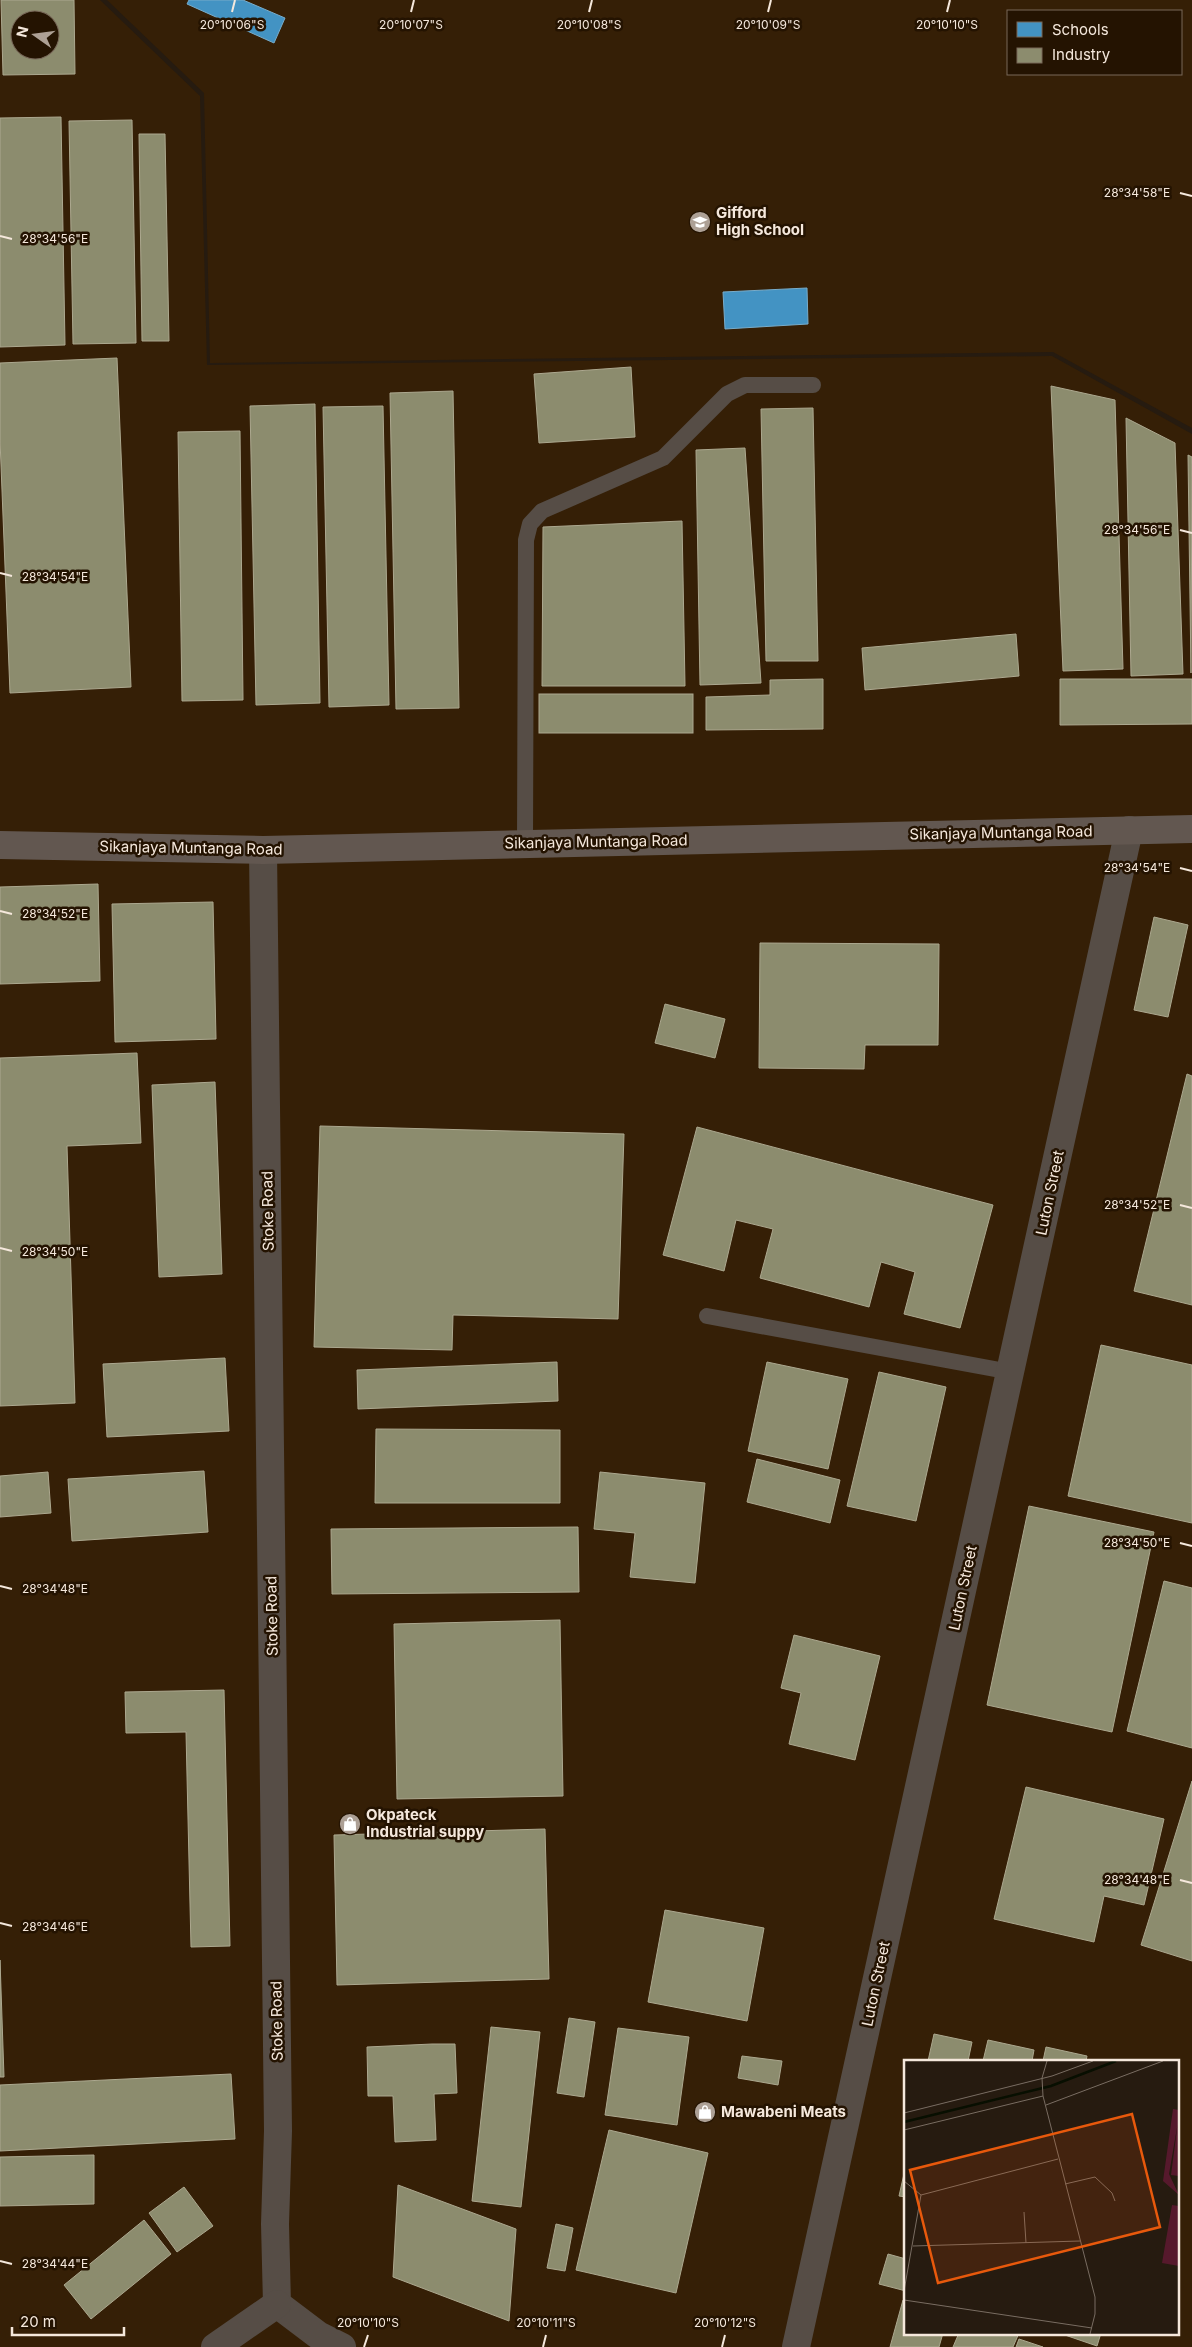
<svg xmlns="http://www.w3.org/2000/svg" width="1192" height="2347" font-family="Inter,sans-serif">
<rect width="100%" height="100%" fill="#261b10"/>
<g fill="#351f06" fill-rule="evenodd">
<path d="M0,0H100L200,96L207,365L1052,356L1192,434V2347H0ZM20,20H50V50H20ZM906,2061H1178V2333H906Z"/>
<path d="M107,0H1192V428L1053,352L210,363L204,93ZM1008,11H1181V74H1008Z"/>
</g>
<g fill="#4393c3" stroke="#78acca">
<path d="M189,0H243L285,18L274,43L187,4Z"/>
<path d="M807,288L808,324L725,329L723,292Z"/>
</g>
<g fill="#8c8c6e" stroke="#aca88f" fill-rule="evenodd">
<path d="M1,0H74L75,74L3,75ZM20,20H50V50H20Z"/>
<path d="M61,117L65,345L0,347V118Z"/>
<path d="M132,120L136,343L73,344L69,121Z"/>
<path d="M139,134H165L169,341H142Z"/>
<path d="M117,358L131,687L10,693L0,440V363Z"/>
<path d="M631,367L635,437L539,443L534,374Z"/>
<path d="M1051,386L1115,400L1123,669L1063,671Z"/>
<path d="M453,391L459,708L396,709L390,393Z"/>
<path d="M315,404L320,703L256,705L250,406Z"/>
<path d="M383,406L389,705L329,707L323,407Z"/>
<path d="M813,408L818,661H766L761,409Z"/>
<path d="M1126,418L1175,443L1183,674L1131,676Z"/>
<path d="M240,431L243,700L182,701L178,432Z"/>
<path d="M745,448L761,683L700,685L696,450Z"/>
<path d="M1188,455L1192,457L1191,673Z"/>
<path d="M682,521L685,686H542L543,527Z"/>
<path d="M1016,634L1019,676L865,690L862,648Z"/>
<path d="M823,679V729L706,730V697L770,695V680Z"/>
<path d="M1060,679H1192V724L1060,725Z"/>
<rect x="539" y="694" width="154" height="39"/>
<path d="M98,884L100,981L0,984V887Z"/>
<path d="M213,902L216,1039L115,1042L112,904Z"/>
<path d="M1154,917L1188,925L1168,1017L1134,1010Z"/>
<path d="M760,943L939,944L938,1045H865L864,1069L759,1068Z"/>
<path d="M665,1004L725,1019L715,1058L655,1043Z"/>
<path d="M137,1053L141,1143L67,1146L75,1403L0,1406V1058Z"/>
<path d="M1187,1074L1192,1076V1305L1134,1291Z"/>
<path d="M215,1082L222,1274L159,1277L152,1085Z"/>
<path d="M320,1126L624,1134L618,1319L453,1315L452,1350L314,1347Z"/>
<path d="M697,1127L993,1205L960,1328L904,1314L915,1272L881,1262L869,1307L760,1278L773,1229L736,1220L724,1271L663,1255Z"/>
<path d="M1101,1345L1192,1365V1523L1068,1496Z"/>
<path d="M225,1358L229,1431L107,1437L103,1364Z"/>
<path d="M557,1362L558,1401L358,1409L357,1370Z"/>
<path d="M767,1362L848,1379L828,1469L748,1451Z"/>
<path d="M879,1372L946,1387L916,1521L847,1506Z"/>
<path d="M376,1429L560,1430V1503H375Z"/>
<path d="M757,1459L840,1480L830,1523L747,1502Z"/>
<path d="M204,1471L208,1532L72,1541L68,1479Z"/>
<path d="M48,1472L51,1513L0,1517V1476Z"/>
<path d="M600,1472L705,1483L695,1583L630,1577L635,1533L594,1529Z"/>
<path d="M1029,1506L1154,1532L1112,1732L987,1705Z"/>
<path d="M578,1527L579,1592L332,1594L331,1529Z"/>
<path d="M1164,1581L1192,1588V1748L1127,1731Z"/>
<path d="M560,1620L563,1796L397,1799L394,1624Z"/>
<path d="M794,1635L880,1656L855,1760L789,1744L801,1693L781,1688Z"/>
<path d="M224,1690L230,1946L191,1947L186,1732L126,1733L125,1692Z"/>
<path d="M1192,1781V1961L1141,1945Z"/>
<path d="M1026,1787L1164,1819L1144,1905L1104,1896L1094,1942L994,1919Z"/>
<path d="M545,1829L549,1979L337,1985L334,1835Z"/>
<path d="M665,1910L764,1928L747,2021L648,2002Z"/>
<path d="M0,1960L4,2077H0Z"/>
<path d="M569,2018L595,2022L584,2097L557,2093Z"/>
<path d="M491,2027L540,2032L521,2207L472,2201Z"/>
<path d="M618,2028L689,2037L677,2125L605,2115Z"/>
<path d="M934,2034L972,2042L968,2061H928Z"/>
<path d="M988,2040L1034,2050L1032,2061H983Z"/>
<path d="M432,2044H455L457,2093L434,2094L436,2140L395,2142L393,2096H368L367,2047Z"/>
<path d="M1046,2047L1087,2056L1086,2061H1043Z"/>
<path d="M742,2056L782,2061L778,2085L738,2078Z"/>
<path d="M231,2074L235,2139L0,2151V2085Z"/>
<path d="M609,2130L708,2153L676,2293L576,2270Z"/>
<path d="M94,2155V2204L0,2206V2157Z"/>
<path d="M906,2165V2197L899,2196Z"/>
<path d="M398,2185L516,2229L509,2321L393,2277Z"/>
<path d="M184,2187L213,2226L177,2252L149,2213Z"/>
<path d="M144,2220L171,2254L91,2319L64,2285Z"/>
<path d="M556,2224L573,2228L565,2271L547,2268Z"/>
<path d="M888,2254L906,2259V2291L879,2284Z"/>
<path d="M903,2300L906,2301V2333H943L939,2347H890Z"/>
<path d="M959,2333H1019L1013,2347H953Z"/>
<path d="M1059,2333H1101L1097,2346Z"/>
<path d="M1019,2339L1043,2347H1016Z"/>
</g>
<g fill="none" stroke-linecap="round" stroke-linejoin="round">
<g stroke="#564d46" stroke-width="16">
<path d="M525,844L526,540L530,524L542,511L663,458L727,394L745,385H813"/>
<path d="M707,1316L1011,1372"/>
</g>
<g stroke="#564d46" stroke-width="28">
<path d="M263,850L278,2131L275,2224L277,2304L318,2335L342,2347"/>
<path d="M215,2347L277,2304"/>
<path d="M796,2347L1129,830"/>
</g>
<path stroke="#625750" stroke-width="28" d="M0,845L263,850L1192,829"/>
</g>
<path fill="none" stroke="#f5e8dc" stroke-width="2" d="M232,12L235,0M411,12L414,0M589,12L592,0M768,12L771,0M947,12L950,0M1180,193L1192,196M0,236L12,239M1180,530L1192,533M0,573L12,576M1180,868L1192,871M0,911L12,914M1180,1205L1192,1208M0,1248L12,1251M1180,1543L1192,1546M0,1586L12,1589M1180,1880L1192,1883M0,1923L12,1926M0,2261L12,2264M364,2347L368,2335M543,2347L546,2335M722,2347L725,2335"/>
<defs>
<g id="school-disc" transform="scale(1.125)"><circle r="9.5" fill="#ada095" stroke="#241301"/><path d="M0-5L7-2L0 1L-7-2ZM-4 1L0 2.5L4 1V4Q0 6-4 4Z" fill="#fff"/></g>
<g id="shop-disc" transform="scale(1.125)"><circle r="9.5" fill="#ada095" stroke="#241301"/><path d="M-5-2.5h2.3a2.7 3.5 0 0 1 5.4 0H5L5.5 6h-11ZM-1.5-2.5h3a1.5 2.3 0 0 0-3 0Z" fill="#fff"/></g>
</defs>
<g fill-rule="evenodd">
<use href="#school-disc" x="700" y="222"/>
<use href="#shop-disc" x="350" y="1824"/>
<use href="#shop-disc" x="705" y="2112"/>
</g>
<g text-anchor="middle" stroke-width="5" stroke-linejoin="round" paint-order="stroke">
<g font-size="15" font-weight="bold" fill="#f5e8dc" stroke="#241301" text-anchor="start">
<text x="716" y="218">Gifford<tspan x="716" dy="17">High School</tspan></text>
<text x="366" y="1820">Okpateck<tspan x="366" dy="17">Industrial suppy</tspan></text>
<text x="721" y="2117">Mawabeni Meats</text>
</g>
<g font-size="15" fill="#f5e8dc" stroke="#241301">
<text transform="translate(1001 833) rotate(-1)" y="5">Sikanjaya Muntanga Road</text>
<text transform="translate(596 842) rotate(-1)" y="5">Sikanjaya Muntanga Road</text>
<text transform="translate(191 848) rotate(1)" y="5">Sikanjaya Muntanga Road</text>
<text transform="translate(1050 1193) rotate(-78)" y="5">Luton Street</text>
<text transform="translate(268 1211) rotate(-91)" y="5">Stoke Road</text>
<text transform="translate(963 1588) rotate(-78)" y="5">Luton Street</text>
<text transform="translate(272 1616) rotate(-91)" y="5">Stoke Road</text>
<text transform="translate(876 1984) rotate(-78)" y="5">Luton Street</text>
<text transform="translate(277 2021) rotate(-91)" y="5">Stoke Road</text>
</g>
</g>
<g transform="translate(904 2060)">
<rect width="275" height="275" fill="#261b10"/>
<path d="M269,49L275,50V56L265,114L275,135L259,121ZM274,61H275V116L267,115ZM268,145L275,146V206L258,203Z" fill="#56192c"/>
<path fill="none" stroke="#080f01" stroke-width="2.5" d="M0,62L147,26L212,1"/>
<path fill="none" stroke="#796d62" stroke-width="1" d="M143,1L138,18L139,36L191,237V254L186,274M142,45L259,1M0,53L148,16L189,1M0,70L139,36M0,121L17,135M161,124L191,117L208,133L211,141M120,152L122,183M9,186L176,181M0,231L17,135L154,99M0,240L188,268"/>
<path fill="#e8590c" fill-opacity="0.15" stroke="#e8590c" stroke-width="2.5" d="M228,54L256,167L34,223L6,110Z"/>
<rect width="275" height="275" fill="none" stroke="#f5e8dc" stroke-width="2.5"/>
</g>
<g font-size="12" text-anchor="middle" fill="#f5e8dc" stroke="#241301" stroke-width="5" stroke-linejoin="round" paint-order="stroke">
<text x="232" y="29">20°10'06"S</text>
<text x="411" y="29">20°10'07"S</text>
<text x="589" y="29">20°10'08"S</text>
<text x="768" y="29">20°10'09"S</text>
<text x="947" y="29">20°10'10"S</text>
<text x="1137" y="197">28°34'58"E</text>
<text x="55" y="243">28°34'56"E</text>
<text x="1137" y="534">28°34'56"E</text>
<text x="55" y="581">28°34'54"E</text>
<text x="1137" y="872">28°34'54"E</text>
<text x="55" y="918">28°34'52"E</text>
<text x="1137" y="1209">28°34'52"E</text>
<text x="55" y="1256">28°34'50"E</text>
<text x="1137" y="1547">28°34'50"E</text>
<text x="55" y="1593">28°34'48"E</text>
<text x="1137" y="1884">28°34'48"E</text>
<text x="55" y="1931">28°34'46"E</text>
<text x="55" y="2268">28°34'44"E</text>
<text x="368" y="2327">20°10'10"S</text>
<text x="546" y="2327">20°10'11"S</text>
<text x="725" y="2327">20°10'12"S</text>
</g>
<rect x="1007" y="10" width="175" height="65" fill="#241301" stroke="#786859"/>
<rect x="1017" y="22" width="25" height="15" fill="#4393c3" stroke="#786859"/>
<text x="1052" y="35" font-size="15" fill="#f5e8dc">Schools</text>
<rect x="1017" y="48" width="25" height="15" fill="#8c8c6e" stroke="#786859"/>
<text x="1052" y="60" font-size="15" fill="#f5e8dc">Industry</text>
<g transform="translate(35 35) rotate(284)"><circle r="24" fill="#241301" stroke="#786859"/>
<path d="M0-4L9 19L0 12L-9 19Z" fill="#ada095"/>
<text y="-8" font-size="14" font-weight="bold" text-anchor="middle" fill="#f5e8dc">N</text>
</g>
<path d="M12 2327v8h112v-8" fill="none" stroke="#f5e8dc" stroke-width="2.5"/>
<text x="20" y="2327" font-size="15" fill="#f5e8dc" stroke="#241301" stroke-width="4" paint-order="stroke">20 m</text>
</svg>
